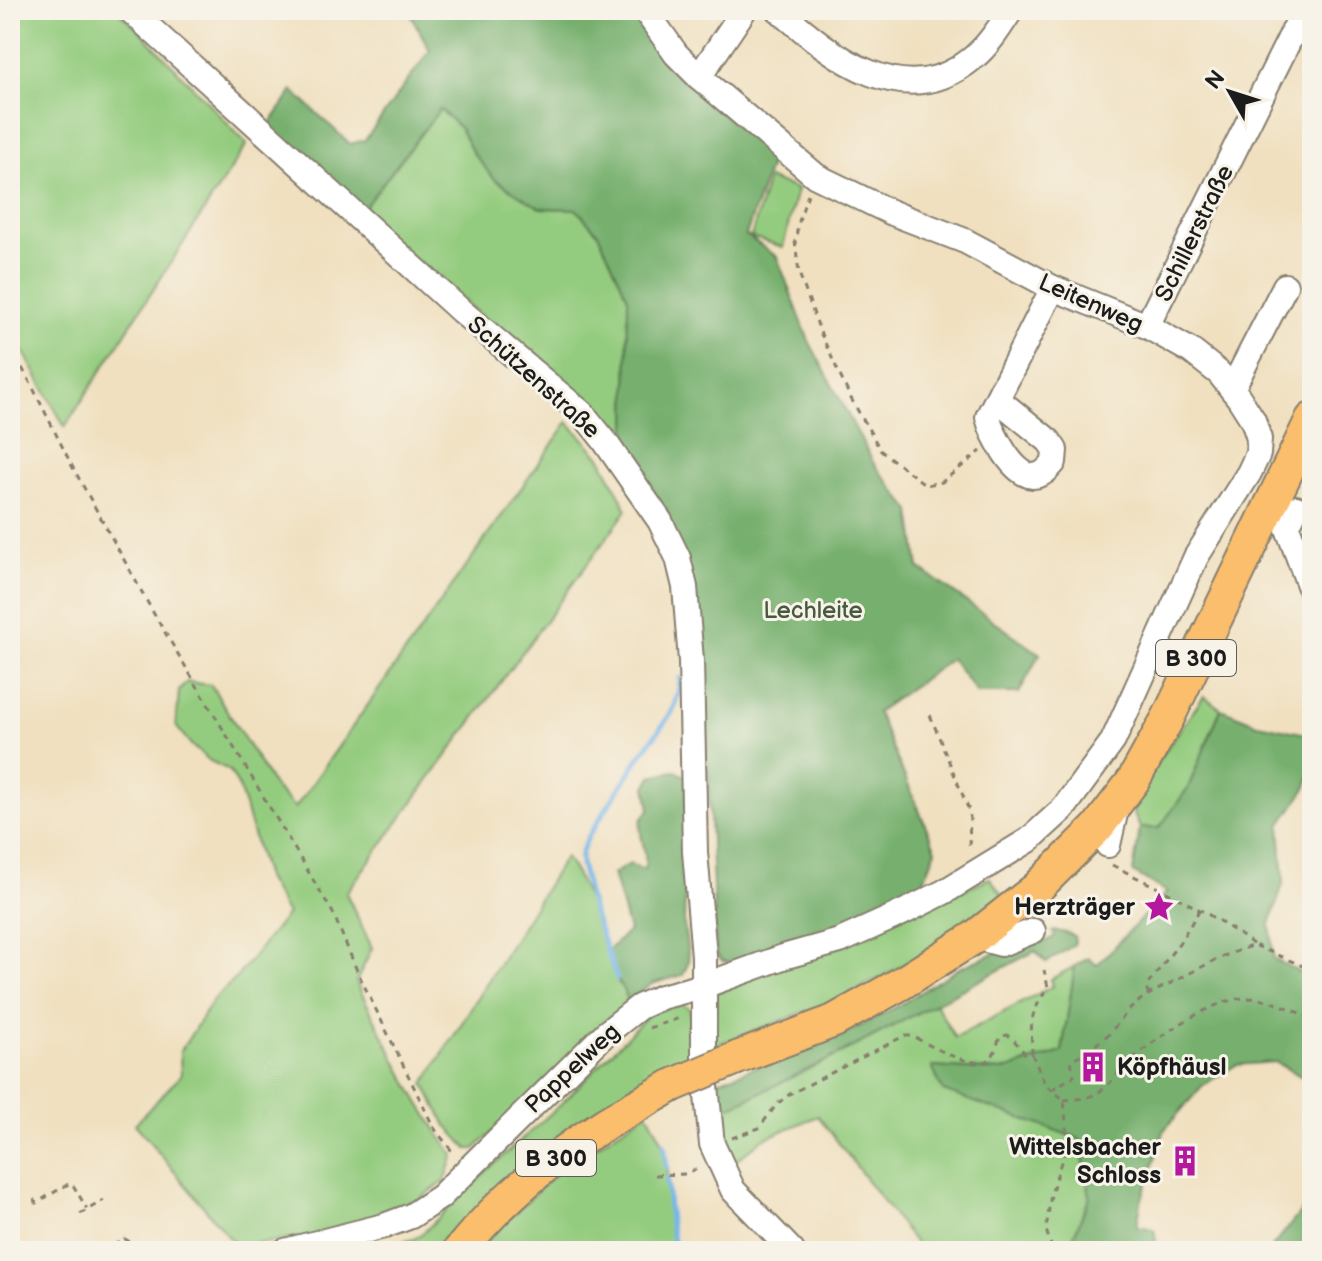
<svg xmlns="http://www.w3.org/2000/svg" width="1322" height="1261" font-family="'Balsamiq Sans',sans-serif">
<rect width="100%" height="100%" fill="#f7f3e8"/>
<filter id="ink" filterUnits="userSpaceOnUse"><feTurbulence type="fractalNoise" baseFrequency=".0125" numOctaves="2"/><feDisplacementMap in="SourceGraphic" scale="16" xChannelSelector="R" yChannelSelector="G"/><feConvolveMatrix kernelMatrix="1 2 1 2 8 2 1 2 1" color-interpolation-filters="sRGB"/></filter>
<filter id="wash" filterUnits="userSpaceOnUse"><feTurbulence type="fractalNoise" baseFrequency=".006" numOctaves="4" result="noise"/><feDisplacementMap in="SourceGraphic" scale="32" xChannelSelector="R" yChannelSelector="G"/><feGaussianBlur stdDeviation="1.8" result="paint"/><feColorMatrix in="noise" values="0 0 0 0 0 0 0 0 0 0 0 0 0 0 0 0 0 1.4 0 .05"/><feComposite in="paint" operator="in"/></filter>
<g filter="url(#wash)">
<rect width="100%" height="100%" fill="#f0e0c0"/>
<g fill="#94cc7f" stroke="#58744e" stroke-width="2">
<path d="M10,10H116L142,33L247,144L65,427L10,327Z"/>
<path d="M440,109L460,128L473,153L540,208L576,209L598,233L628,298L627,444L568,388L359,214Z"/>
<path d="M768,179L797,189L783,247L751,237Z"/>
<path d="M568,422L601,458L627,510L346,893L372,948L356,982C386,1041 414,1102 454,1155L445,1181L407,1208L313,1237L236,1246L135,1124L181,1075L180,1052L213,1000L236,978L287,914L266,878L239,787L229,770L210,761L192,746L176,726L179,691L187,682L211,685L275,788L295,808Z"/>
<path d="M1204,696L1221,709L1188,788L1159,829L1140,828L1129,802Z"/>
<path d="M565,857C596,900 604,955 629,1001L475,1149H468L447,1126L424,1084Z"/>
<path d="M990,878L1003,896C949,940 888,978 823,1005C786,1020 749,1032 712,1046L713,994Z"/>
<path d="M1075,966L1062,1052L1002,1071L933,1067L944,1091L1080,1139L1090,1196L1070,1246L1051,1251H921L818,1116L763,1139L733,1163L717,1120L716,1107L732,1106L836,1056L935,1003L955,1038L1053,986L1051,979Z"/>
<path d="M682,1004L690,1009L699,1060L474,1212L443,1251H362L414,1239L425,1231L481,1176L560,1105L651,1012Z"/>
<path d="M647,1112L664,1144L667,1159L670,1224L675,1251H476L555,1174Z"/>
</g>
<g fill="#77b06e" stroke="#4a6645" stroke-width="2">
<path d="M408,10H630L664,64L773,156L746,235L777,257L809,341L874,464L911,511L919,568L1040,654L1019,693H977L951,659L877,712L936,850L918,896L836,933L733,963L722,961L716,954L703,661L646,483L627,444L628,298L598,233L576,209L540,208L494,179L473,153L460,128L440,109L359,214L267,128L293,91L350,144L365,140L430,50Z"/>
<path d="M1221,709L1258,724L1307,734L1312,746V764L1307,787L1280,825L1284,881L1270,924L1274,959L1312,979V1075L1306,1079L1275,1062L1236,1065L1202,1086L1165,1129L1141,1202L1137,1226L1154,1229L1158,1251H1051L1070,1245L1090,1196L1080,1139L943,1091L932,1067L1002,1071L1062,1052L1075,966L1088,958L1097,965L1167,892L1133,872L1140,828H1159L1188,788Z"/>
<path d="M675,771L687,777L684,925L689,961L683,975L652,984L629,1001L617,979L607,951L629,931L613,874L630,864L644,870C650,854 637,836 641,821C643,816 647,813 650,809L646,787L652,776Z"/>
<path d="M1054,931L1067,933L1074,936L1075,943L1072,946L1049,961L1046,962L1035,951L836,1056L732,1106L716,1107L715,1082L843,1035L898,1006L959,968L1036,936L1043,942L1052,939L1055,935L1052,932Z"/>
<path d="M1312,1198V1251H1269Z"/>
</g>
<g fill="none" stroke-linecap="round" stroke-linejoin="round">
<g stroke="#75b5e9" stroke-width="5">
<path d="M617,979L593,912L581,864V853L588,837L641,755L672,712L678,694L680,678"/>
<path d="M664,1144L667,1168"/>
<path d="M667,1178L670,1224L675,1251"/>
</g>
</g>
</g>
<g filter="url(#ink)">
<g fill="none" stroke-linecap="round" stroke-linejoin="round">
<g stroke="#867e6e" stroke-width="28">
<g id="minor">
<path d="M130,10L461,311L583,414L604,440L660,521L678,558L685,587L691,661L695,852L704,956V1059"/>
<path d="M779,10C833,57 904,115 973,58C989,45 1000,27 1011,10"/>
<path d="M699,77L744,10"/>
<path d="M1147,326L1304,10"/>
<path d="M1232,389L1285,286"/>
<path d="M997,399L1049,441L1055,450L1054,462C1049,468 1043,476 1033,476C1013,475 992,434 988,417L997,399L1053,288"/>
<path d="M1296,508L1287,526L1312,593"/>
<path d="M1108,845L1117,805"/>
<path d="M975,937L1001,944L1033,931"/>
<path d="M706,1086L712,1144L733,1190L792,1251"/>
<path d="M285,1251L384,1226L411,1216L440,1197L605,1034L639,1007L661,997L703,986L783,957L840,941L902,913L944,892L1029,840L1063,809L1113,741L1196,557L1249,473L1258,454L1259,439L1253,420L1239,398L1219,373L1191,351L1147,326L1053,288L965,241L890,212L816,176L699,77L676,54L645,10"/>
</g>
</g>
<g stroke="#867e6e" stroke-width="36">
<g id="major">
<path d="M737,1058L834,1021L902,983L975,937L1036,889L1097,828L1133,781L1168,718L1312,419"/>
<path d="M459,1251C499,1202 548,1160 602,1126C624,1112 648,1100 671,1086"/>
</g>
</g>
<g stroke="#867e6e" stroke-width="3" stroke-dasharray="6 6" stroke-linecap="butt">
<path d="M808,194L800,217L795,241L799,273L821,334L849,395L881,451L926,485L942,482L981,451"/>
<path d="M10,347L29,380L72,466L154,614L333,913L358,973L434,1128L455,1155"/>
<path d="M930,715L970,813L969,851"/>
<path d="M1112,865C1161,890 1210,911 1254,945"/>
<path d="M1149,995L1147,991L1148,984L1180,942L1200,909"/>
<path d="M649,1028L683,1017"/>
<path d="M1032,1054L1045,1084L1064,1100L1065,1109L1067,1143L1051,1194L1046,1230L1053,1251"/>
<path d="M1051,1090L1074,1076L1071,1060L1088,1051L1109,1034L1129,1010L1144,997L1221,957L1254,945L1312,970"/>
<path d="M1064,1100C1075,1099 1090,1099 1099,1092C1111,1084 1119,1071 1130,1061C1155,1039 1214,997 1248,998C1271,999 1292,1009 1312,1019"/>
<path d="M732,1138L759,1128L777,1104L790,1094L904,1036H912C928,1044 973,1071 989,1060C995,1055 997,1044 1000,1037L1007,1035L1013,1039L1026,1055H1029L1032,1052C1031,1018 1029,1017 1048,987L1044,970"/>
<path d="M655,1175L685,1174L700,1168"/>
<path d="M34,1199L36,1203L70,1183L73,1185L87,1209"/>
<path d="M80,1214L104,1200"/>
<path d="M103,1251L125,1239L130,1242"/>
<path d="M1301,1251L1312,1241"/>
</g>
<use href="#minor" stroke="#fff" stroke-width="24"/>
<use href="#major" stroke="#fabe6d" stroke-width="32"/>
<g stroke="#867e6e" stroke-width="36" stroke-linecap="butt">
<path id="major-bridge" d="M671,1086L737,1058"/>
</g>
<use href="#major-bridge" stroke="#fabe6d" stroke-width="32"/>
</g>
</g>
<defs>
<g id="sight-bare" transform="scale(2.4)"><path d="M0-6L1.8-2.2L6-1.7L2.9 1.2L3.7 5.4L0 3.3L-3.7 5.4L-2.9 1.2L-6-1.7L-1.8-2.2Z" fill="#b5179e" stroke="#f7f3e8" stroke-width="2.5" paint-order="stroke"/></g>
<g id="building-bare" transform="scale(2.4)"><path d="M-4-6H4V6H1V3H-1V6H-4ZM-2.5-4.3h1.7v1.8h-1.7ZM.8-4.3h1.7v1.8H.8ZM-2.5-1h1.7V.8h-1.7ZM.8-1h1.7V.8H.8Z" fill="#b5179e" stroke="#f7f3e8" stroke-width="2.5" paint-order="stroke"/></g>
</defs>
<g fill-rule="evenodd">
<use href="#sight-bare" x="1159" y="907"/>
<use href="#building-bare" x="1093" y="1067"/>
<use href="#building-bare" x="1185" y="1161"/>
</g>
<g text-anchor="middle" stroke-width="6" stroke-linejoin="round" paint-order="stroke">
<g fill="#f7f3e8" stroke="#5e5c59" stroke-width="2">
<rect x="1156" y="640" width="80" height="36" rx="6"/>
<rect x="516" y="1140" width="80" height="36" rx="6"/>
</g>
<g font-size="22" font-weight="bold" fill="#1c1c1c">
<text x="1196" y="666">B 300</text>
<text x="556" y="1166">B 300</text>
</g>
<g font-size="24" fill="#1c1c1c" stroke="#f7f3e8">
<text transform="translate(1194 233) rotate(-64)" y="8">Schillerstraße</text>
<text transform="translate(1091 303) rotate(24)" y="8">Leitenweg</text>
<text transform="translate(534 377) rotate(42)" y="8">Schützenstraße</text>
<text transform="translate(572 1068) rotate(-43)" y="8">Pappelweg</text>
</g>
<g font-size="24" fill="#465a3f" stroke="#f7f3e8">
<text x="813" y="618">Lechleite</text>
</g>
<g font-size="24" font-weight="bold" fill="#1c1c1c" stroke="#f7f3e8" text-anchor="end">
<text x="1135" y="915">Herzträger</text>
<text x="1117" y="1075" text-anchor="start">Köpfhäusl</text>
<text x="1161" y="1155">Wittelsbacher<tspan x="1161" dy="28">Schloss</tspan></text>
</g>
</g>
<rect width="1322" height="1261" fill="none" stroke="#f7f3e8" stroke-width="40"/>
<g transform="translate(1230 92) rotate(309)" stroke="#f7f3e8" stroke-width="6" paint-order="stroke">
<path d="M0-6L14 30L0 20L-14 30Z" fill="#1c1c1c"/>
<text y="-12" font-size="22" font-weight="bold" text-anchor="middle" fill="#1c1c1c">N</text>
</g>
</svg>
